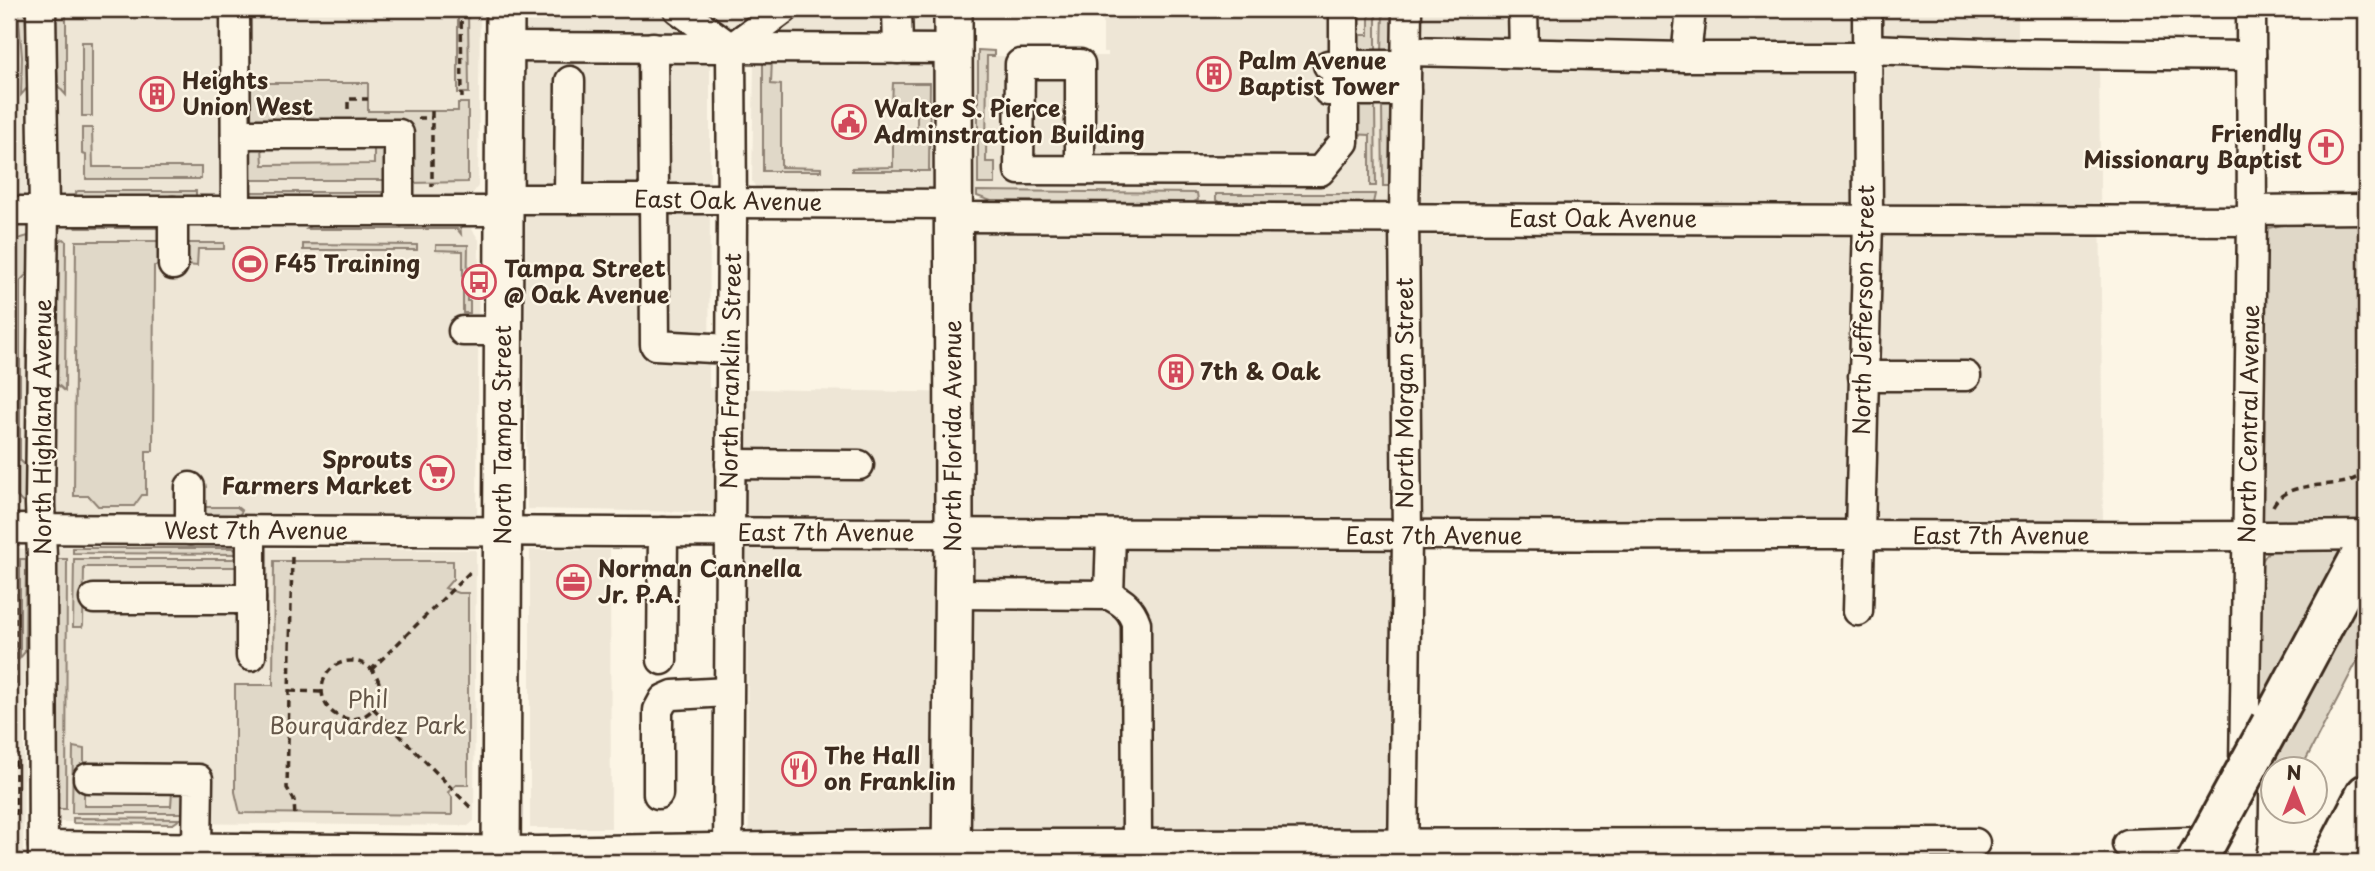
<svg xmlns="http://www.w3.org/2000/svg" width="2375" height="871" font-family="'Playpen Sans',sans-serif">
<rect width="100%" height="100%" fill="#fcf5e5"/>
<filter id="ink" filterUnits="userSpaceOnUse"><feTurbulence type="fractalNoise" baseFrequency=".0143" numOctaves="2"/><feDisplacementMap in="SourceGraphic" scale="14" xChannelSelector="R" yChannelSelector="G"/><feConvolveMatrix kernelMatrix="1 2 1 2 8 2 1 2 1" color-interpolation-filters="sRGB"/></filter>
<g filter="url(#ink)">
<g fill="#eee6d6">
<path d="M9,9H25L29,57V190L23,197H9Z"/>
<path d="M54,9H480L478,186L471,196L461,200L66,198L58,191L59,67Z"/>
<path d="M526,9H658L697,38L710,62V187L525,186Z"/>
<path d="M698,9H937L935,185L930,190H919L918,187L782,186L776,191L757,190L752,181L754,63L756,56L731,31Z"/>
<path d="M1103,9H1392L1390,200L1386,203L991,201L974,196L971,193V56H1108V52H1103Z"/>
<path d="M1412,9H2018V57L2099,55L2103,532L1395,528L1389,862H525L749,861L746,513L527,509L525,206L710,207L709,388L966,393L962,222L1413,232Z"/>
<path d="M61,222L460,223L470,226L479,240L477,516L474,519L61,517L57,511V228Z"/>
<path d="M9,224H25L29,228L30,234L29,505L26,514L20,518H9Z"/>
<path d="M9,547L26,549L23,862H9Z"/>
<path d="M59,547L476,550L474,821L468,826L61,822L58,819L56,809L57,551Z"/>
<path d="M530,550H610L611,828H530Z"/>
<path d="M1420,858L1641,859L1640,862H1420Z"/>
</g>
<g fill="#e0d8c8" stroke="#8e8173" stroke-width="2">
<path d="M18,9H25L29,86L21,95L22,57Z"/>
<path d="M54,9H66V95L58,86Z"/>
<path d="M458,9H468L469,93H458Z"/>
<path d="M1369,9H1376V55C1361,53 1357,50 1352,35H1369Z"/>
<path d="M1383,9H1392V51L1382,54Z"/>
<rect x="82" y="42" width="10" height="74"/>
<path d="M978,50L994,51V56H987L986,162H995V184H978Z"/>
<path d="M766,57H772L771,84L781,85V167L821,168V171H763V64Z"/>
<path d="M246,70H251V83H368V111H458V103H468V182L409,183V134L253,124L247,118Z"/>
<path d="M893,83H930L929,171H852V168L893,167V140H917V105L892,104Z"/>
<path d="M1354,105H1375L1376,186H1370V135L1351,134Z"/>
<path d="M1382,105H1392L1391,186H1383Z"/>
<path d="M82,128H92L93,167H201V179H86V155L82,154Z"/>
<path d="M374,145H380L386,150V180H249V154L255,146H262L263,165L374,164Z"/>
<path d="M78,191H196V199L76,198V192Z"/>
<path d="M977,191L1197,193L1198,200L1194,202L991,201L977,196Z"/>
<path d="M250,192H386L381,199H255Z"/>
<path d="M1216,194H1375L1373,203L1219,202L1216,200Z"/>
<path d="M2366,220V525L2264,526L2260,519L2263,229L2302,221Z"/>
<path d="M79,221H159L166,228H76Z"/>
<path d="M317,222L460,223L461,234L457,229H307Z"/>
<path d="M28,236L30,271L20,281V460L29,469V502H22L17,497L18,239Z"/>
<path d="M64,239L66,241L65,391L57,384V241Z"/>
<path d="M76,241H160V265L154,266L153,451H146V495H142L134,506H98L89,496H74Z"/>
<path d="M9,243H12L11,494H9Z"/>
<path d="M187,243H224V249H198L197,266L187,265Z"/>
<path d="M303,244L417,245V250H303Z"/>
<path d="M436,245H468L467,301H470V313H463V251L436,250Z"/>
<path d="M199,507H237L242,511L236,519H205Z"/>
<path d="M73,548H233L240,554L73,553Z"/>
<path d="M2366,549V644L2301,769L2274,770L2273,788L2260,695L2262,561L2268,552L2273,550Z"/>
<path d="M20,559H26L25,652L20,658Z"/>
<path d="M57,559H67L66,809H56Z"/>
<path d="M74,559H244V583H237L236,567H84L83,625L82,627H73Z"/>
<path d="M274,561H453V579L445,588L458,593H468V785H456L448,792L452,797V815L240,813L235,792V685H273Z"/>
<path d="M73,747L84,749V806H171L172,792H183V813H72Z"/>
<path d="M73,818L180,819L173,824L73,823Z"/>
</g>
<g fill="none" stroke-linecap="round" stroke-linejoin="round">
<g stroke="#3b2a1e" stroke-width="33">
<g id="minor">
<path d="M41,9L44,211L40,504L42,557L43,862"/>
<path d="M235,9L236,211"/>
<path d="M678,9L731,48"/>
<path d="M897,9L898,49"/>
<path d="M1523,9L1524,53"/>
<path d="M505,47L953,49"/>
<path d="M653,47L655,345L731,349"/>
<path d="M731,48L784,9"/>
<path d="M1867,49L1984,53L2251,56"/>
<path d="M1407,51L1686,57H1867"/>
<path d="M1686,57L1691,9"/>
<path d="M1328,65H1406"/>
<path d="M1328,91H1406"/>
<path d="M236,134H399V211"/>
<path d="M1080,170V64H1020L1019,170L1320,171L1344,142V9"/>
<path d="M504,199H732L736,203L953,204"/>
<path d="M569,199L570,81"/>
<path d="M2252,210L2366,209"/>
<path d="M9,211H504"/>
<path d="M953,217L2252,221"/>
<path d="M173,265V211"/>
<path d="M463,331H503"/>
<path d="M1863,376H1966"/>
<path d="M730,464L859,465"/>
<path d="M9,529C617,531 1225,537 1833,535C2011,535 2189,538 2366,535"/>
<path d="M190,530V487"/>
<path d="M251,531V656"/>
<path d="M953,594L1109,595C1123,602 1131,608 1136,623L1137,844"/>
<path d="M1109,595L1111,535"/>
<path d="M94,599H251"/>
<path d="M1858,611L1868,220L1867,9"/>
<path d="M662,660L663,532"/>
<path d="M88,778L198,779L197,847"/>
<path d="M658,794V710L664,699L673,695L728,692"/>
<path d="M2127,844L2223,841"/>
<path d="M43,846L538,851L951,844L1975,843"/>
<path d="M728,862L732,217L731,48"/>
<path d="M1403,862L1407,537L1404,218L1407,9"/>
<path d="M2239,862L2243,840L2252,221L2251,9"/>
</g>
</g>
<g stroke="#3b2a1e" stroke-width="42">
<g id="major">
<path d="M501,862L505,9"/>
<path d="M951,862L954,534L953,9"/>
</g>
</g>
<g stroke="#3b2a1e" stroke-width="44">
<g id="highway">
<path d="M2271,724L2366,546"/>
<path d="M2331,862L2366,794"/>
</g>
</g>
<g stroke="#3b2a1e" stroke-width="3.5" stroke-dasharray="7 5" stroke-linecap="butt">
<path d="M461,9L462,98"/>
<path d="M348,109V99H368"/>
<path d="M432,111V187"/>
<path d="M418,118H432"/>
<path d="M2273,506C2285,482 2323,487 2346,482C2353,480 2360,476 2366,472"/>
<path d="M15,557L16,815"/>
<path d="M292,557L287,788L294,800L295,818"/>
<circle cx="351" cy="690" r="29"/>
<path d="M371,670L471,571"/>
<path d="M290,691L322,692"/>
<path d="M373,708L471,808"/>
</g>
<use href="#minor" stroke="#fcf5e5" stroke-width="28"/>
<use href="#major" stroke="#fcf5e5" stroke-width="37"/>
<use href="#highway" stroke="#fcf5e5" stroke-width="38"/>
<g stroke="#3b2a1e" stroke-width="44" stroke-linecap="butt">
<path id="highway-bridge" d="M2196,862L2271,724"/>
</g>
<use href="#highway-bridge" stroke="#fcf5e5" stroke-width="38"/>
</g>
</g>
<defs>
<g id="building-ring" transform="scale(1.75)"><circle r="9.5" fill="#fcf5e5" stroke="#d1495b" stroke-width="1.5"/><path d="M-4-6H4V6H1V3H-1V6H-4ZM-2.5-4.3h1.7v1.8h-1.7ZM.8-4.3h1.7v1.8H.8ZM-2.5-1h1.7V.8h-1.7ZM.8-1h1.7V.8H.8Z" fill="#d1495b"/></g>
<g id="civic-ring" transform="scale(1.75)"><circle r="9.5" fill="#fcf5e5" stroke="#d1495b" stroke-width="1.5"/><path d="M-.6-6.5H3V-4.5H.6V-3L4-1V1h2V6H-6V1h2V-1L-.6-3ZM-1.2 2.5V6h2.4V2.5Z" fill="#d1495b"/></g>
<g id="church-ring" transform="scale(1.75)"><circle r="9.5" fill="#fcf5e5" stroke="#d1495b" stroke-width="1.5"/><path d="M-1.2-6h2.4v3.5h3.3v2.4h-3.3V6h-2.4V-.1h-3.3v-2.4h3.3Z" fill="#d1495b"/></g>
<g id="stadium-ring" transform="scale(1.75)"><circle r="9.5" fill="#fcf5e5" stroke="#d1495b" stroke-width="1.5"/><path d="M0-5a6.5 5 0 1 0 0 10a6.5 5 0 1 0 0-10ZM-3.5-1.8h7v3.6h-7Z" fill="#d1495b"/></g>
<g id="bus-ring" transform="scale(1.75)"><circle r="9.5" fill="#fcf5e5" stroke="#d1495b" stroke-width="1.5"/><path d="M-5-6H5V4H4V6H2V4H-2V6H-4V4H-5ZM-3.5-4V0h7V-4ZM-3.5 1.2v1.5H-2V1.2ZM2 1.2v1.5H3.5V1.2Z" fill="#d1495b"/></g>
<g id="supermarket-ring" transform="scale(1.75)"><circle r="9.5" fill="#fcf5e5" stroke="#d1495b" stroke-width="1.5"/><path d="M-6-5.5h2.5l.6 2H6L4.5 2H-2.5L-4.4-4H-6ZM-1.5 3.2a1.3 1.3 0 1 0 .1 0ZM3 3.2a1.3 1.3 0 1 0 .1 0Z" fill="#d1495b"/></g>
<g id="office-ring" transform="scale(1.75)"><circle r="9.5" fill="#fcf5e5" stroke="#d1495b" stroke-width="1.5"/><path d="M-6-3h4V-5.5h4V-3h4V5H-6ZM-1-4.5V-3h2v-1.5ZM-6 0V1H6V0Z" fill="#d1495b"/></g>
<g id="restaurant-ring" transform="scale(1.75)"><circle r="9.5" fill="#fcf5e5" stroke="#d1495b" stroke-width="1.5"/><path d="M-5-6h1v4h1v-4h1v4h1v-4h1v5L-1.5 .5V6h-2V.5L-5-1ZM5-6V6H3V1.5H1.5Q1.5-4 5-6Z" fill="#d1495b"/></g>
</defs>
<g fill-rule="evenodd">
<use href="#building-ring" x="1214" y="74"/>
<use href="#building-ring" x="157" y="94"/>
<use href="#civic-ring" x="849" y="122"/>
<use href="#church-ring" x="2326" y="147"/>
<use href="#stadium-ring" x="250" y="264"/>
<use href="#bus-ring" x="479" y="282"/>
<use href="#building-ring" x="1176" y="372"/>
<use href="#supermarket-ring" x="437" y="473"/>
<use href="#office-ring" x="574" y="582"/>
<use href="#restaurant-ring" x="799" y="769"/>
</g>
<g text-anchor="middle" stroke-width="5" stroke-linejoin="round" paint-order="stroke">
<g font-size="23" font-weight="bold" fill="#3b2a1e" stroke="#fcf5e5" text-anchor="start">
<text x="1238" y="69">Palm Avenue<tspan x="1238" dy="26">Baptist Tower</tspan></text>
<text x="182" y="89">Heights<tspan x="182" dy="26">Union West</tspan></text>
<text x="874" y="117">Walter S. Pierce<tspan x="874" dy="26">Adminstration Building</tspan></text>
<text x="2302" y="142" text-anchor="end">Friendly<tspan x="2302" dy="26">Missionary Baptist</tspan></text>
<text x="274" y="272">F45 Training</text>
<text x="504" y="277">Tampa Street<tspan x="504" dy="26">@ Oak Avenue</tspan></text>
<text x="1200" y="380">7th &amp; Oak</text>
<text x="412" y="468" text-anchor="end">Sprouts<tspan x="412" dy="26">Farmers Market</tspan></text>
<text x="598" y="577">Norman Cannella<tspan x="598" dy="26">Jr. P.A.</tspan></text>
<text x="824" y="764">The Hall<tspan x="824" dy="26">on Franklin</tspan></text>
</g>
<g font-size="23" fill="#3b2a1e" stroke="#fcf5e5">
<text transform="translate(728 201) rotate(1)" y="8">East Oak Avenue</text>
<text x="1603" y="227">East Oak Avenue</text>
<text transform="translate(1864 310) rotate(-89)" y="8">North Jefferson Street</text>
<text transform="translate(731 371) rotate(-89)" y="8">North Franklin Street</text>
<text transform="translate(1405 393) rotate(-90)" y="8">North Morgan Street</text>
<text transform="translate(2249 424) rotate(-89)" y="8">North Central Avenue</text>
<text transform="translate(43 427) rotate(-90)" y="8">North Highland Avenue</text>
<text transform="translate(503 435) rotate(-90)" y="8">North Tampa Street</text>
<text transform="translate(953 436) rotate(-90)" y="8">North Florida Avenue</text>
<text x="256" y="539">West 7th Avenue</text>
<text x="826" y="541">East 7th Avenue</text>
<text x="1434" y="544">East 7th Avenue</text>
<text x="2001" y="544">East 7th Avenue</text>
</g>
<g font-size="23" fill="#645648" stroke="#fcf5e5">
<text x="368" y="708">Phil<tspan x="368" dy="26">Bourquardez Park</tspan></text>
</g>
</g>
<rect width="2375" height="871" fill="none" stroke="#fcf5e5" stroke-width="35"/>
<rect x="18" y="18" width="2340" height="836" fill="none" stroke="#3b2a1e" stroke-width="2.5" filter="url(#ink)"/>
<g transform="translate(2294 790)"><circle r="33" fill="#fcf5e5" stroke="#afa495" stroke-width="2"/>
<path d="M0-5L12 26L0 18L-12 26Z" fill="#d1495b"/>
<text y="-10" font-size="19" font-weight="bold" text-anchor="middle" fill="#3b2a1e">N</text>
</g>
</svg>
